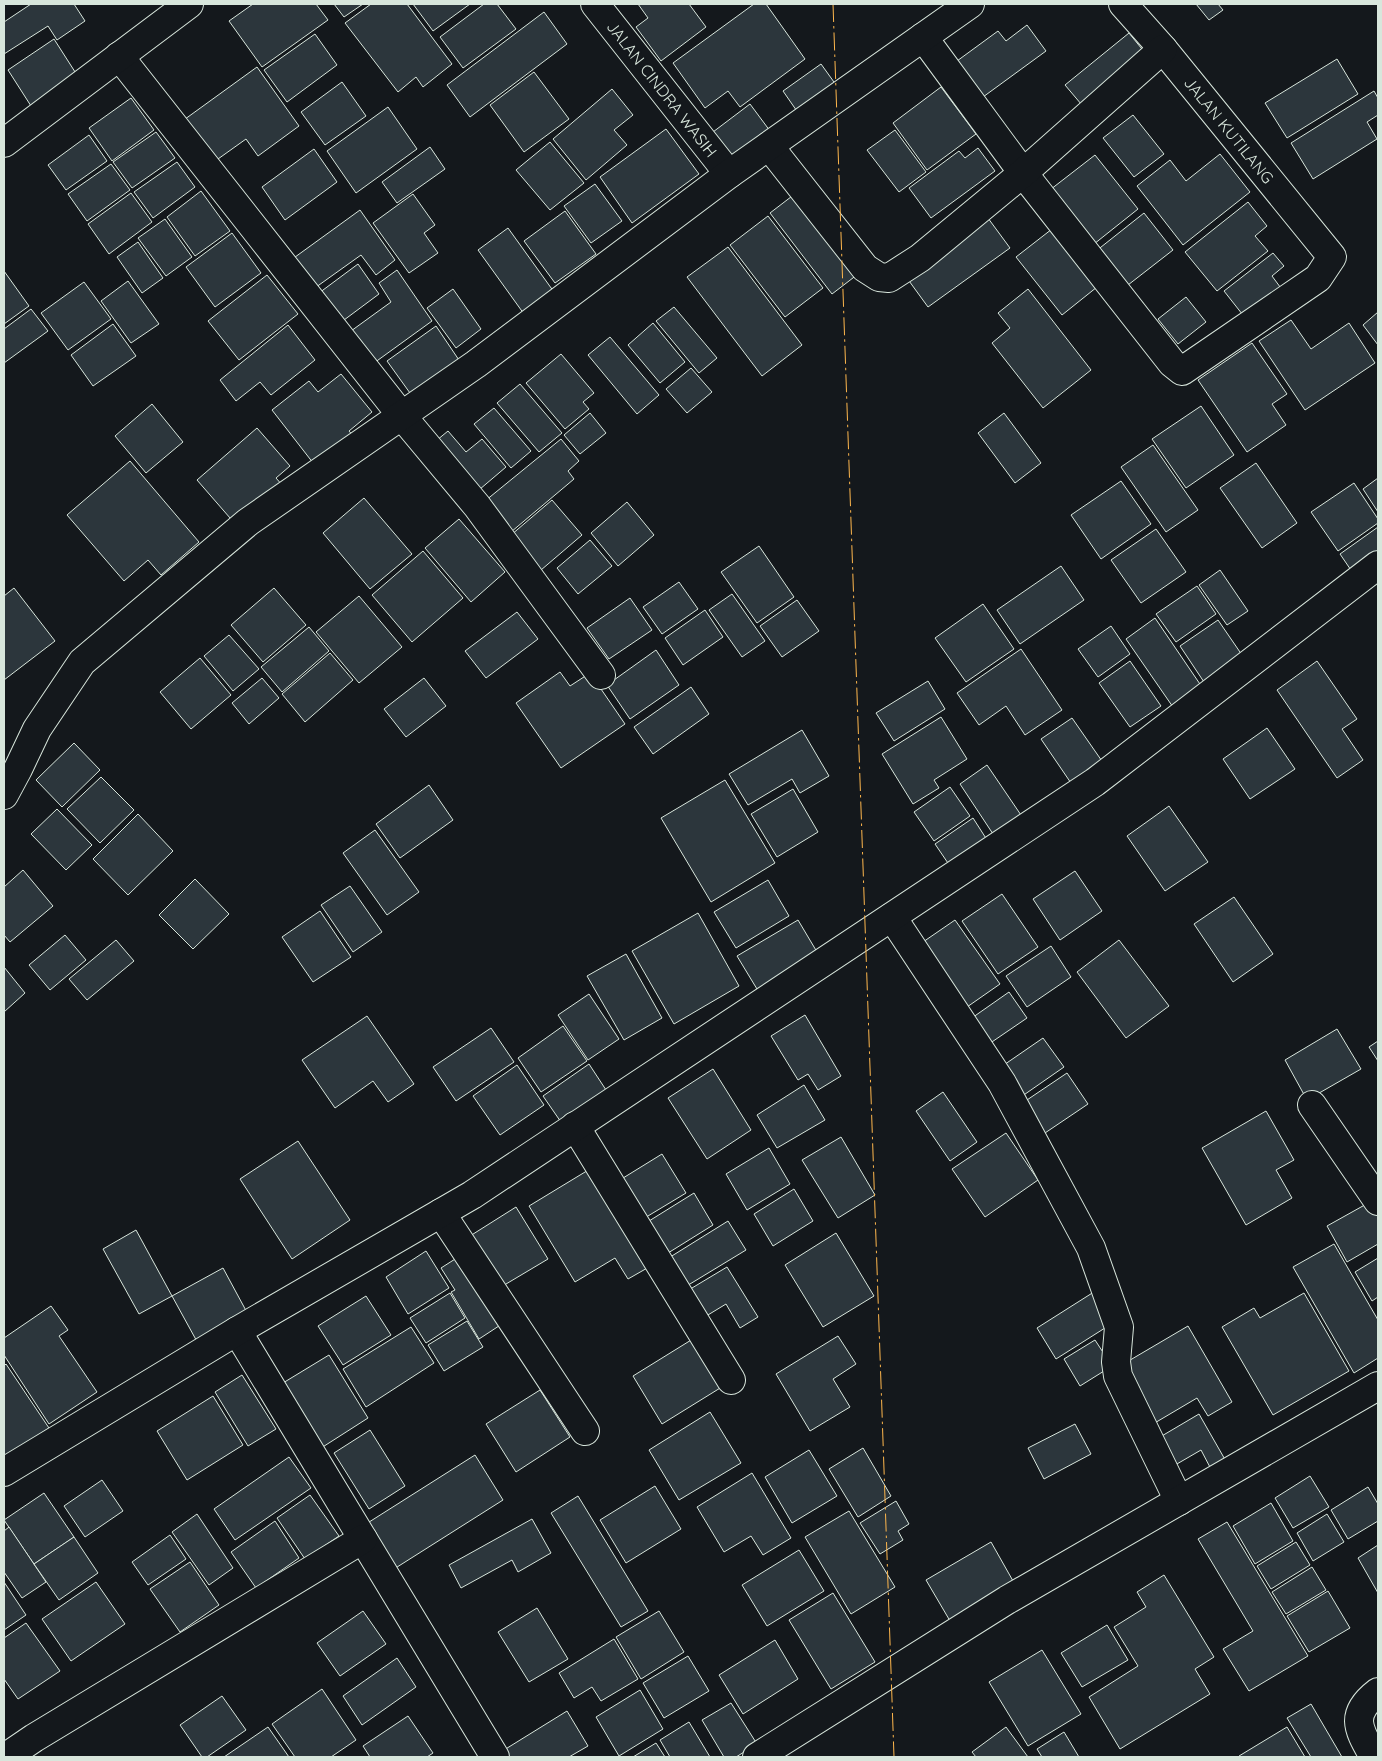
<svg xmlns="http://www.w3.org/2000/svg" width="1382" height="1761" font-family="Quicksand,sans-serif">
<rect width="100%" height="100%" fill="#14181c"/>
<g fill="#2c363c" stroke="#d8e6dc">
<path d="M31,4H74L85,21L57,40L48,26L4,54V22Z"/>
<path d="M253,4H316L328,20L262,67L229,21Z"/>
<path d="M334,4H363L344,17Z"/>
<path d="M371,4H407L452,64L423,87L416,77L398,92L345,23Z"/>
<path d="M413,4H470L433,31Z"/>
<path d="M484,4H497L516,29L463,68L440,37Z"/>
<path d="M638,4H689L706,27L661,61L636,27L648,18Z"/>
<path d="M754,4H766L805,59L740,107L728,91L705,108L673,63Z"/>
<path d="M1196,4H1218L1223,10L1209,20Z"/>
<path d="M544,12L567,44L470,117L447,85Z"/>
<path d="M1027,25L1046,51L983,97L957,61L998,31L1006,41Z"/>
<path d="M1129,33L1150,59L1087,111L1065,85Z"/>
<path d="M315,34L337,65L287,102L264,70Z"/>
<path d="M54,39L77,75L31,106L8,70Z"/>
<path d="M1337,59L1358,94L1287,138L1265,103Z"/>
<path d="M821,64L839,89L801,117L783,91Z"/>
<path d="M257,67L299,126L258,156L246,139L211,164L181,122Z"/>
<path d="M534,72L569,119L524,152L490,105Z"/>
<path d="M342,82L366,116L325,145L301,112Z"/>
<path d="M941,87L976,134L927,170L893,123Z"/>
<path d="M612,89L633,115L614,130L627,145L586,180L553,139Z"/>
<path d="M1374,91L1378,98V115L1367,122L1377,139L1313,179L1291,143Z"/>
<path d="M131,98L154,130L112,161L89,128Z"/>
<path d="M750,104L773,135L735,163L713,132Z"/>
<path d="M388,107L417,149L356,193L327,151Z"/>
<path d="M1133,115L1164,154L1134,177L1103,138Z"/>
<path d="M666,129L699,174L632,223L600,177Z"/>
<path d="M895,130L926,172L899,192L867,150Z"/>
<path d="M156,132L175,158L132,188L113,162Z"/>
<path d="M89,135L107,161L66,190L48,165Z"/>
<path d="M550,142L584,183L550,210L516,170Z"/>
<path d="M430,147L445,169L397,203L382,182Z"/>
<path d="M978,148L995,171L931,218L909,188L959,151L965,158Z"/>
<path d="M314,149L337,182L285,220L262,187Z"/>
<path d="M1220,154L1250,192L1183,245L1137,186L1170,160L1186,181Z"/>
<path d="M1095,155L1138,209L1089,248L1046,193Z"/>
<path d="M177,162L195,187L153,218L134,192Z"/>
<path d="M111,164L130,190L87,221L68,194Z"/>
<path d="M595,184L622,221L591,243L564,206Z"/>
<path d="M800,190L862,271L832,294L770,213Z"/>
<path d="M201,191L230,231L195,256L167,217Z"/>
<path d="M131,193L152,222L109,254L88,224Z"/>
<path d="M413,194L435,225L424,233L438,253L409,273L373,223Z"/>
<path d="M1248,202L1267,226L1255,236L1268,251L1217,291L1185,252Z"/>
<path d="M360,210L395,260L376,275L361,255L312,290L291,260Z"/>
<path d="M565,211L596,254L555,283L524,241Z"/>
<path d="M1144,213L1173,250L1119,292L1091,255Z"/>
<path d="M985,214L1010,248L928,307L904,274Z"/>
<path d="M768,216L823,288L785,317L730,245Z"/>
<path d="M165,219L192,257L166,276L138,238Z"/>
<path d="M508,228L554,292L524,314L478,250Z"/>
<path d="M1052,229L1097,287L1062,315L1016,257Z"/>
<path d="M232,233L261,273L215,307L186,267Z"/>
<path d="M138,242L163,278L142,293L117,257Z"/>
<path d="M728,247L802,345L762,376L687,277Z"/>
<path d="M1273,253L1284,266L1272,276L1286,295L1250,324L1224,291Z"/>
<path d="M358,264L379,294L340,323L319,293Z"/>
<path d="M397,270L432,321L374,363L351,331L391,302L379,283Z"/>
<path d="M4,271L29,306L4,324Z"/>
<path d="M267,275L298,314L239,360L208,321Z"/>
<path d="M128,281L159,324L131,343L101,301Z"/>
<path d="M84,282L111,319L68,350L41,313Z"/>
<path d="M453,289L481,329L456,348L427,308Z"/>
<path d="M1028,289L1091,370L1043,408L992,343L1010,328L998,313Z"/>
<path d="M1186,297L1206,322L1178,344L1158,319Z"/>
<path d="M674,307L717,358L699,373L656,321Z"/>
<path d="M31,309L48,331L4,363V329Z"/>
<path d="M1378,312V345L1363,325Z"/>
<path d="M1291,320L1311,349L1349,323L1375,363L1305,410L1259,341Z"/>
<path d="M653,323L685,362L660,383L628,345Z"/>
<path d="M113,324L136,356L93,386L71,355Z"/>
<path d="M288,325L315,360L271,395L260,382L236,401L220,380Z"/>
<path d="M436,326L463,366L415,400L387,361Z"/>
<path d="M610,337L659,395L637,414L588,355Z"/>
<path d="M1252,343L1287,394L1272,404L1286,425L1247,452L1198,380Z"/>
<path d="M561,354L594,393L583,402L589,409L565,429L526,383Z"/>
<path d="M691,368L712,392L687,413L666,389Z"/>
<path d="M341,374L372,412L349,431L355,438L317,468L272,410L309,381L318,392Z"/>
<path d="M520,384L562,433L539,452L497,403Z"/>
<path d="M152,404L183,442L146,473L115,436Z"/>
<path d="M1201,406L1234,455L1186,488L1152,439Z"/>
<path d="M494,408L531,451L511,468L474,424Z"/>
<path d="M590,413L606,433L580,454L564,435Z"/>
<path d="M1004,413L1041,463L1015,483L978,433Z"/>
<path d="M257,428L290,466L276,478L283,486L237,526L197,480Z"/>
<path d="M448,431L466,452L482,439L506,467L473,495L431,445Z"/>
<path d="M561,439L579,461L568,471L574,479L511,532L485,501Z"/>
<path d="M1153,445L1198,510L1166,532L1121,467Z"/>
<path d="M130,461L199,542L161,575L148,560L124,581L67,515Z"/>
<path d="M1256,463L1297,523L1262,548L1220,488Z"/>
<path d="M1378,478V512L1363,489Z"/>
<path d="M1121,481L1151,524L1101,559L1071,515Z"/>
<path d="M1354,483L1378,519V523L1338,551L1311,512Z"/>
<path d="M364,498L412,554L370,589L323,533Z"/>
<path d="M552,500L582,535L534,576L504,541Z"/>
<path d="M627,502L654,535L618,566L591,533Z"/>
<path d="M459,519L505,572L471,602L425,548Z"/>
<path d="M1378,527V560L1355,576L1340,554Z"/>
<path d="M1156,529L1186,572L1141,603L1111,560Z"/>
<path d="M590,540L612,566L578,594L557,568Z"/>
<path d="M759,546L794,597L757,623L721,572Z"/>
<path d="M423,551L463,598L412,642L372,595Z"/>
<path d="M1061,566L1084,600L1020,644L997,610Z"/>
<path d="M1220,570L1248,611L1227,625L1199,585Z"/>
<path d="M679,582L698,609L662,634L643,607Z"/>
<path d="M1197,586L1216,614L1176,642L1156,614Z"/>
<path d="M14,588L55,641L4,680V596Z"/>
<path d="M274,588L306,625L263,662L231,625Z"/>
<path d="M732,594L765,641L742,657L709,610Z"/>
<path d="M359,596L402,647L359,683L316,632Z"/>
<path d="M630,598L652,630L609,659L587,628Z"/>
<path d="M797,600L819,631L782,657L760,626Z"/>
<path d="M983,604L1014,649L966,682L935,638Z"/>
<path d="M705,610L723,637L683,665L665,638Z"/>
<path d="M517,612L538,639L486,678L465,651Z"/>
<path d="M1155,618L1204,690L1175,710L1126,639Z"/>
<path d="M1218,620L1242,655L1204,682L1180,646Z"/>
<path d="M1111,626L1130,654L1098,677L1078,649Z"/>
<path d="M309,627L329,651L282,692L261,667Z"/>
<path d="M229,635L259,669L233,691L204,656Z"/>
<path d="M1021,649L1062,710L1025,735L1006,706L979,725L957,693Z"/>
<path d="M656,650L679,685L630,719L607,685Z"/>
<path d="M330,653L353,680L305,722L282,694Z"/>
<path d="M200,658L231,695L191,729L160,692Z"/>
<path d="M1130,661L1161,706L1130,727L1099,683Z"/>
<path d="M1317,661L1357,719L1342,729L1363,760L1337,778L1277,690Z"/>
<path d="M560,672L570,686L590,673L625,724L561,768L516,703Z"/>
<path d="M262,678L279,698L249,724L232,703Z"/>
<path d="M424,678L446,706L406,737L384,709Z"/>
<path d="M928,681L945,709L894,741L876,713Z"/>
<path d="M691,687L709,714L653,754L634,727Z"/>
<path d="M941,717L967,759L934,780L939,788L913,804L882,754Z"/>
<path d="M1072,718L1104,764L1073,786L1041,739Z"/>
<path d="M1267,728L1295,769L1250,799L1223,759Z"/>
<path d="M802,730L829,776L800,793L792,779L748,805L729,774Z"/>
<path d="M74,743L100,770L62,807L36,780Z"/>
<path d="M987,765L1023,818L995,837L960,784Z"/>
<path d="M101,777L134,810L100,843L67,809Z"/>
<path d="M725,780L775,863L711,902L661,818Z"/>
<path d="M429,785L453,820L400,858L376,824Z"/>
<path d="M950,787L970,816L934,841L914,812Z"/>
<path d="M793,789L818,832L777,857L751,814Z"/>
<path d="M1169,806L1208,862L1165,891L1127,836Z"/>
<path d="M57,809L92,845L66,870L31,834Z"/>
<path d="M138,814L173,851L128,895L93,859Z"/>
<path d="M973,818L989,843L952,869L935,844Z"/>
<path d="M375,830L419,892L387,915L343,853Z"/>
<path d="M23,870L53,906L10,942L4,935V887Z"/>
<path d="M1075,871L1102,911L1060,940L1033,899Z"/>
<path d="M195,879L229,914L193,949L159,915Z"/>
<path d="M768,880L789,916L736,948L714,912Z"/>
<path d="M350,886L382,932L353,952L321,905Z"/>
<path d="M1002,894L1038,947L998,974L962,921Z"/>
<path d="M1234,897L1273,954L1233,982L1194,924Z"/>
<path d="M320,911L351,957L313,982L282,937Z"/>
<path d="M698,913L739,986L674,1024L632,951Z"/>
<path d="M798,920L820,957L760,994L737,956Z"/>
<path d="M955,920L1000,984L967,1007L923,942Z"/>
<path d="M65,935L86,960L50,990L29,965Z"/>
<path d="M116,940L134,961L87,1000L69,979Z"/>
<path d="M1119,940L1169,1006L1126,1038L1077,972Z"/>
<path d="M1051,946L1071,977L1027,1007L1006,976Z"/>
<path d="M626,954L662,1018L624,1040L587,976Z"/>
<path d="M4,967L25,993L4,1012Z"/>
<path d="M1009,992L1027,1018L986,1046L969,1020Z"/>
<path d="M589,994L619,1039L588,1060L558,1015Z"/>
<path d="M805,1015L841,1076L818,1090L808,1074L798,1080L771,1036Z"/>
<path d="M367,1016L414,1084L388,1102L373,1081L335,1108L302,1060Z"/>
<path d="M563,1026L587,1061L541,1092L518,1058Z"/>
<path d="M491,1028L514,1062L456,1101L433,1067Z"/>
<path d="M1337,1029L1361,1069L1307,1100L1285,1060Z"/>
<path d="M1043,1038L1064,1067L1018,1099L998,1069Z"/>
<path d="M1378,1041V1061L1369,1047Z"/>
<path d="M589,1064L608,1093L563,1125L543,1096Z"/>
<path d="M517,1065L544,1105L500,1135L473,1096Z"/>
<path d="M713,1069L751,1130L707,1159L668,1098Z"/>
<path d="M1067,1073L1088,1104L1042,1135L1021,1104Z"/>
<path d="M804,1085L825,1120L777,1148L757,1115Z"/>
<path d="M943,1092L977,1142L950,1161L916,1111Z"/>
<path d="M1266,1111L1294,1160L1276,1170L1292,1198L1246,1225L1202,1148Z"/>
<path d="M1006,1133L1038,1180L985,1217L952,1169Z"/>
<path d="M841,1137L875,1195L838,1218L802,1160Z"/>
<path d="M298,1141L350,1220L292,1259L240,1179Z"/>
<path d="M769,1148L790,1184L747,1210L726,1174Z"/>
<path d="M662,1154L686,1193L638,1222L615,1183Z"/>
<path d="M590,1169L649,1267L628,1279L615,1258L575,1282L529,1206Z"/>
<path d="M794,1189L813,1221L773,1246L754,1214Z"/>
<path d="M694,1193L713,1225L660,1258L641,1226Z"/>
<path d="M1370,1202L1378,1216V1244L1347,1262L1327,1226Z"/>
<path d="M516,1207L548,1259L501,1287L470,1236Z"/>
<path d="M728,1221L746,1250L685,1287L667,1259Z"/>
<path d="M136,1230L172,1296L139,1314L103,1249Z"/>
<path d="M836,1233L874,1296L823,1327L785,1265Z"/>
<path d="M1334,1244L1378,1320V1358L1354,1373L1293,1267Z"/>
<path d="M426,1251L449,1288L408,1314L386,1277Z"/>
<path d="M463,1254L505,1322L479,1339L451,1292L455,1290L441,1268Z"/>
<path d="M1378,1258V1297L1372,1301L1355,1272Z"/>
<path d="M727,1267L758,1317L740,1328L726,1304L698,1321L682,1294Z"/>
<path d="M223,1268L250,1318L200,1347L172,1296Z"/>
<path d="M1097,1290L1116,1321L1056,1359L1037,1328Z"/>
<path d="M450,1293L465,1318L426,1343L410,1318Z"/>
<path d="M1304,1293L1349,1371L1273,1415L1222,1327L1254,1308L1260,1318Z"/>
<path d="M366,1296L391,1335L343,1365L318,1326Z"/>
<path d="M51,1306L68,1330L59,1336L97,1392L49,1424L4,1355V1338Z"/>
<path d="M467,1321L483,1347L444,1371L428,1345Z"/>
<path d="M1188,1326L1232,1402L1208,1416L1197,1398L1153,1424L1120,1366Z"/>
<path d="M411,1327L434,1363L366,1407L343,1369Z"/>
<path d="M838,1336L856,1364L833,1379L850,1407L810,1431L776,1374Z"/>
<path d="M696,1337L725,1385L662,1424L633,1376Z"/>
<path d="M1095,1340L1112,1366L1080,1386L1064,1359Z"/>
<path d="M329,1355L368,1418L318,1450L278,1386Z"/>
<path d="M6,1364L49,1428L4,1458V1366Z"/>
<path d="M242,1375L276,1429L248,1446L215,1392Z"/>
<path d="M540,1390L570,1437L516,1472L486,1424Z"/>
<path d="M213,1396L243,1445L187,1480L157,1431Z"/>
<path d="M710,1412L741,1463L679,1500L649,1450Z"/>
<path d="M1199,1414L1227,1463L1212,1471L1201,1450L1170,1468L1155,1440Z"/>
<path d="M1075,1424L1091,1454L1044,1479L1028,1448Z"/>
<path d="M370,1430L405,1486L369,1509L334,1453Z"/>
<path d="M863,1448L891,1496L858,1517L829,1469Z"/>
<path d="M809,1450L837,1496L792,1523L765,1477Z"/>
<path d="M475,1455L503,1500L394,1569L366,1524Z"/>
<path d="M289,1457L311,1488L235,1540L214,1509Z"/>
<path d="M752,1473L791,1538L763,1555L751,1536L724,1552L697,1507Z"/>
<path d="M1310,1476L1329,1507L1293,1528L1275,1498Z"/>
<path d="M102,1480L123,1511L85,1537L64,1506Z"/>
<path d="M655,1486L681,1529L626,1563L600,1520Z"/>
<path d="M1368,1487L1378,1504V1521L1348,1539L1331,1510Z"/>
<path d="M44,1493L74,1537L34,1564L4,1520Z"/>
<path d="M310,1495L339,1536L305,1559L277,1518Z"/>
<path d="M578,1496L648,1611L621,1627L551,1513Z"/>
<path d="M896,1501L909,1524L898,1531L903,1540L880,1554L860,1523Z"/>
<path d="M1271,1503L1293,1541L1255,1564L1233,1526Z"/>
<path d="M849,1511L895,1587L851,1614L805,1537Z"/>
<path d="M197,1514L233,1568L209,1585L172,1532Z"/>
<path d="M1327,1514L1344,1542L1313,1561L1297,1533Z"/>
<path d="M532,1519L551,1553L518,1572L512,1560L461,1588L449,1565Z"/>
<path d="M275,1521L299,1558L256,1588L231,1552Z"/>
<path d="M1227,1522L1308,1656L1249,1691L1223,1649L1253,1631L1198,1539Z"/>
<path d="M9,1527L46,1582L22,1598L4,1572V1531Z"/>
<path d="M170,1535L186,1559L148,1585L132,1562Z"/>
<path d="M74,1537L98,1573L59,1600L34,1564Z"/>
<path d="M991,1542L1017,1588L953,1626L926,1580Z"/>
<path d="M1296,1542L1310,1565L1271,1589L1257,1566Z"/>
<path d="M1378,1545V1593L1358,1558Z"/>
<path d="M799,1550L824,1591L767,1626L742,1585Z"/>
<path d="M190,1562L219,1605L180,1632L150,1589Z"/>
<path d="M1312,1567L1326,1590L1286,1614L1272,1592Z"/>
<path d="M1164,1575L1214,1657L1195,1669L1210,1694L1120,1749L1089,1697L1138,1666L1114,1627L1146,1607L1137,1592Z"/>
<path d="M4,1582L26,1615L4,1630Z"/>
<path d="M96,1582L125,1624L71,1661L42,1619Z"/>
<path d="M1328,1591L1350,1628L1309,1652L1287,1616Z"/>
<path d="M833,1593L875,1662L831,1689L789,1620Z"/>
<path d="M537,1608L568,1659L529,1682L498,1632Z"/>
<path d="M363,1611L386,1644L340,1676L317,1643Z"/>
<path d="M659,1611L684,1652L641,1679L616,1637Z"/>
<path d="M26,1623L60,1671L18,1699L4,1679V1638Z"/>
<path d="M1107,1625L1128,1660L1082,1687L1061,1653Z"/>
<path d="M614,1639L638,1679L601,1701L592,1687L574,1698L559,1673Z"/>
<path d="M775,1640L798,1679L743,1714L719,1675Z"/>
<path d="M1042,1650L1081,1714L1028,1746L989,1682Z"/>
<path d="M688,1656L709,1691L664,1718L643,1683Z"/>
<path d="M397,1658L416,1687L362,1725L343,1696Z"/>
<path d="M322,1689L356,1740L331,1757H295L272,1724Z"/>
<path d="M640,1690L663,1729L619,1756L596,1717Z"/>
<path d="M222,1696L246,1730L207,1757H202L180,1725Z"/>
<path d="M731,1703L757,1744L736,1757H724L702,1720Z"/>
<path d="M1311,1704L1342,1757H1311L1287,1718Z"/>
<path d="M567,1711L588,1746L569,1757H509L504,1750Z"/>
<path d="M408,1716L433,1753L427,1757H370L363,1746Z"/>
<path d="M689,1722L710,1757H670L660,1740Z"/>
<path d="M268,1727L289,1757H224Z"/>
<path d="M1006,1727L1028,1757H976L972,1752Z"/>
<path d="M1287,1727L1305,1757H1240L1239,1756Z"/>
<path d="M1064,1732L1079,1757H1042L1037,1749Z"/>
<path d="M656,1743L665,1757H633Z"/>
</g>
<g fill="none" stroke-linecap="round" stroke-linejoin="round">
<g stroke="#d8e6dc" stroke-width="30">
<g id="minor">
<path d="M595,4L729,174"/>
<path d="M923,37L1023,173L1172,363L1182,371L1318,278L1332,257L1163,49L1123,4"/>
<path d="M119,56L402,416L477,506L601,675"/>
<path d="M4,143L189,4"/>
<path d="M769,146L865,268L879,277L889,278L920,258L1023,173L1163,49"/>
<path d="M4,795L18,769L37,729L82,662L248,522L476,364L729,174L970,4"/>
<path d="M892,917L1002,1083L1091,1248L1119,1327L1116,1362L1118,1376L1179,1501"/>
<path d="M1312,1105L1378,1201"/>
<path d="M575,1126L731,1380"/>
<path d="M441,1213L585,1431"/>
<path d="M237,1331L495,1757"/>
<path d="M4,1472L237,1331L472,1195L1095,782L1378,565"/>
<path d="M6,1757L34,1738L363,1539"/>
<path d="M757,1757L1007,1600L1378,1386"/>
<path d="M1374,1757C1359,1730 1348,1715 1378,1692"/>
</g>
</g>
<use href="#minor" stroke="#14181c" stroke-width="28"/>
<path stroke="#ffb74d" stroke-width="1" stroke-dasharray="18 4 2.5 4" stroke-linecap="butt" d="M833,4L894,1757"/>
</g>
<g text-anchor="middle" stroke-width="4" stroke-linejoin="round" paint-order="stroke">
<g font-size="16" fill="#d8e6dc" stroke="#14181c">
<text transform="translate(662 89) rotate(52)" y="6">JALAN CINDRA WASIH</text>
<text transform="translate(1229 130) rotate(51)" y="6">JALAN KUTILANG</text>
</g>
</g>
<rect width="1382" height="1761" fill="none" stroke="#d8e6dc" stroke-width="10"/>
</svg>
